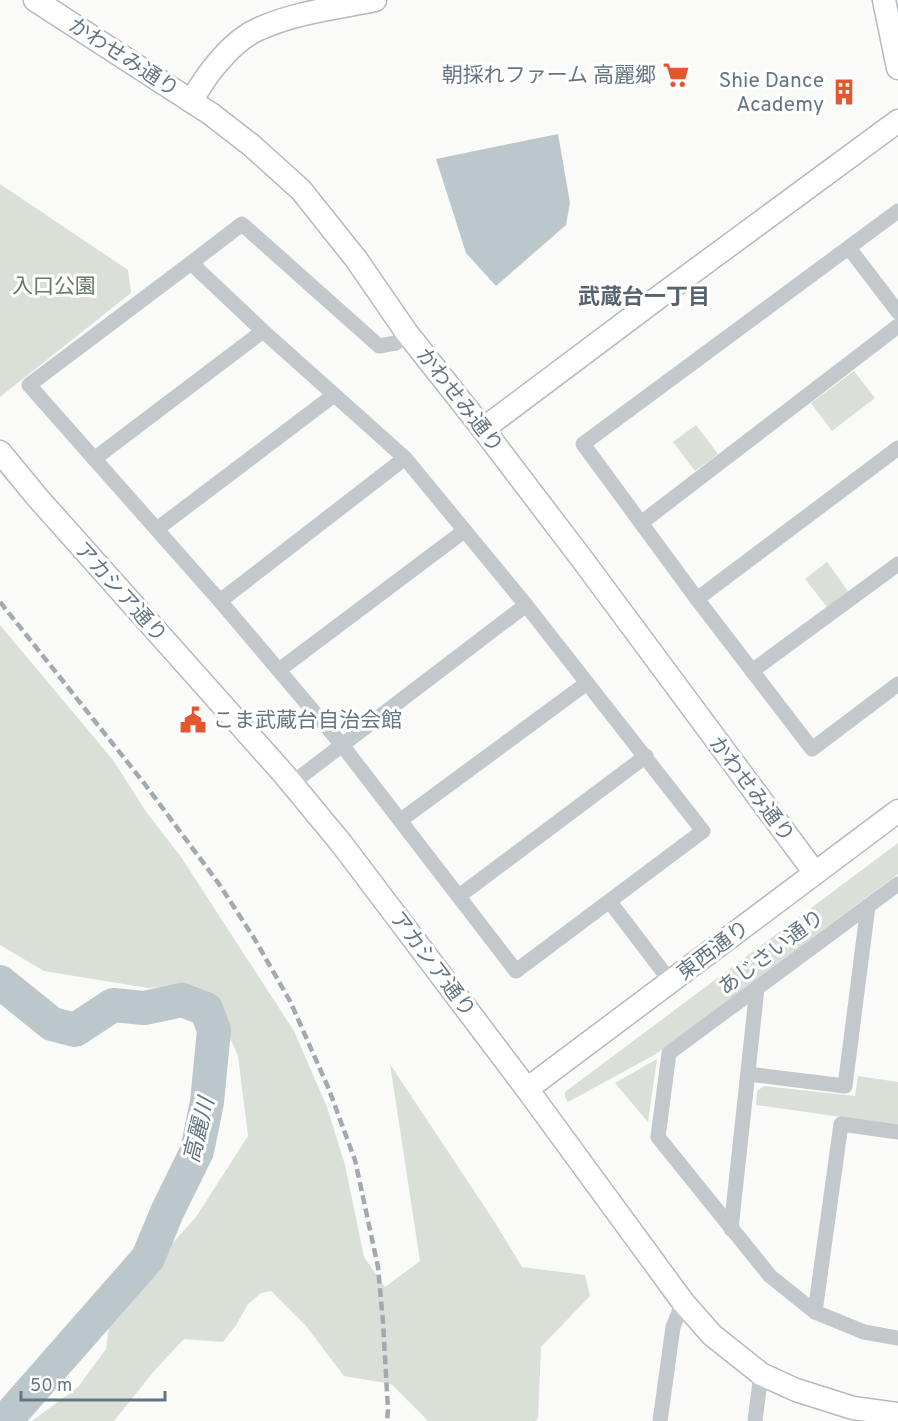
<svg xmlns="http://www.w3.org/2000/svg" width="898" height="1421" font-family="Overpass,'Noto Sans JP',sans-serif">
<rect width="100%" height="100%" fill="#fafaf8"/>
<g fill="#dadfd7">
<path d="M0,184L128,270L131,293L0,397Z"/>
<path d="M854,371L875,398L832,431L811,403Z"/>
<path d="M696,425L718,454L695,471L673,442Z"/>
<path d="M827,562L848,591L827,607L805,579Z"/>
<path d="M0,625L113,760L147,813L181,857L294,1031L327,1107L345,1165L364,1257L385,1287L420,1261L390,1064L496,1224L522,1267L585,1275L590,1296L541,1347L538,1419L535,1421H428L391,1384L344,1376L306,1326L271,1291L261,1293L248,1304L236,1325L223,1342L184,1339L154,1371L114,1421H32L78,1387L106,1349L110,1319L146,1273L196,1217L248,1136L238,1056L211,994L172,986L148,988L44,971L0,945Z"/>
<path d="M898,843V874L656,1054L568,1102L565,1097V1092Z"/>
<path d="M657,1059L648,1122L615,1083Z"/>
<path d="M858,1076L898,1082V1125L756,1105L757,1091L764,1086L855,1096Z"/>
</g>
<path fill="#bbc7cb" d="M558,134L570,203L566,225L496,286L466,253L436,159Z"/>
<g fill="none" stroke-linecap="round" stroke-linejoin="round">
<path stroke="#bbc7cb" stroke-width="34" d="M0,982L52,1024L75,1030L113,1005L144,1008L182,1000L206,1009L214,1030L207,1102L197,1151L167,1212L148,1258L5,1421"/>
<g stroke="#b3babf" stroke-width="25">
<g id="secondary">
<path d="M35,0L211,114L251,145L301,190L356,259L407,333L483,429L582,559L815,873"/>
<path d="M884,0L898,68"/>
<path d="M191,101C199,89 206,76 215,66C227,51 243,35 261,28C297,12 337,8 375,0"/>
<path d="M483,429L663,294L898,121"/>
<path d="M0,452L37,497L283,773L341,843L527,1089L683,1302L712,1335L761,1374L796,1390L853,1408L898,1414"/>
<path d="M527,1089L898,811"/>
</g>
</g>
<g stroke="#c3c8cc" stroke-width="15">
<path d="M898,211L583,444L697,599L812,749L898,684"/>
<path d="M849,248L898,312"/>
<path d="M191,263L263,331L405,458L526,605L703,831L516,971L342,745L220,601L29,385Z"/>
<path d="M191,263L242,224L379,346L396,343L407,333"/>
<path d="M94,459L263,331"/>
<path d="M641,523L898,326"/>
<path d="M157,529L334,395"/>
<path d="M697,599L898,448"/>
<path d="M220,601L405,458"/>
<path d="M279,670L464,531"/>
<path d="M752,671L898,564"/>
<path d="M291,784L526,605"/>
<path d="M401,820L587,683"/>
<path d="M898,884L669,1053L658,1137L770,1276L815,1312L864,1332L898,1338"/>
<path d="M459,896L646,756"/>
<path d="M610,902L671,982"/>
<path d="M748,1074L845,1086L868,906"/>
<path d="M731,1229L757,988"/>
<path d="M815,1312L841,1124L898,1132"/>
<path d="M660,1421L673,1327L683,1302"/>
<path d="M755,1421L761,1374"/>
</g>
<use href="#secondary" stroke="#fff" stroke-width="22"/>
<path stroke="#a2aab0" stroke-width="4.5" stroke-dasharray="9 4.5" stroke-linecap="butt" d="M0,602L144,783L219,884L254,938L290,1001L328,1087L355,1160L378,1267L383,1322L388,1410L387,1421"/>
</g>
<defs>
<g id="supermarket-bare" transform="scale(2.07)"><path d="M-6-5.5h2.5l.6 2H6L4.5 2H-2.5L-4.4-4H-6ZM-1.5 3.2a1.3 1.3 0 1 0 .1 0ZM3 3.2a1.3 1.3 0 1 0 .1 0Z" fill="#e4572e" stroke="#fff" stroke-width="2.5" paint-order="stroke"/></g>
<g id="building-bare" transform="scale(2.07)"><path d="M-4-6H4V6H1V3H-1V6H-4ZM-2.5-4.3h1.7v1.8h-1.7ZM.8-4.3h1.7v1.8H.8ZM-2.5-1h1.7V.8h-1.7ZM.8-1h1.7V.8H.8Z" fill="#e4572e" stroke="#fff" stroke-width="2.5" paint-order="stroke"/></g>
<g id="civic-bare" transform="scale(2.07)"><path d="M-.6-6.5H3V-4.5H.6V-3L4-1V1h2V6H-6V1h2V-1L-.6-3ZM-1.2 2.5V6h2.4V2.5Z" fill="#e4572e" stroke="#fff" stroke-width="2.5" paint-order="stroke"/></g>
</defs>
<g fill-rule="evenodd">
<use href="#supermarket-bare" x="676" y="75"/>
<use href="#building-bare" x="844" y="92"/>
<use href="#civic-bare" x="193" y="720"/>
</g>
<g text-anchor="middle" stroke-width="6" stroke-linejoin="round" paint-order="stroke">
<g font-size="21" fill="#657683" stroke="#fff">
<text transform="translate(124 57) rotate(33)" y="7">かわせみ通り</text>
<text transform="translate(460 400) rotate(52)" y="7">かわせみ通り</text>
<text transform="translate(121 592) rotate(48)" y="7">アカシア通り</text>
<text transform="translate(752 789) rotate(53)" y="7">かわせみ通り</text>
<text transform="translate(713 950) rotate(-37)" y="7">東西通り</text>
<text transform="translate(771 952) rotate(-37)" y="7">あじさい通り</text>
<text transform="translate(433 964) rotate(53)" y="7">アカシア通り</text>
</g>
<g font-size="21" fill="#657683" stroke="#fff" text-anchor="end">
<text x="656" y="82">朝採れファーム 高麗郷</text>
<text x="824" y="87">Shie Dance<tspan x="824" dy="24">Academy</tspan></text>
<text x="213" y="727" text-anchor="start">こま武蔵台自治会館</text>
</g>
<g font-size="21" fill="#687a64" stroke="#fff">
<text x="54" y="293">入口公園</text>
</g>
<g font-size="22" font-weight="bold" fill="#57646e" stroke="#fff">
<text x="644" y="304">武蔵台一丁目</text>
</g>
<g font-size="22" font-style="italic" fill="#60757c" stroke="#fff">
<text transform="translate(198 1130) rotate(-76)" y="8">高麗川</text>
</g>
</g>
<path d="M21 1391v9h144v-9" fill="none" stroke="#657683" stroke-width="3"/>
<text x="30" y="1391" font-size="18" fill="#657683" stroke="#ffffff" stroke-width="4.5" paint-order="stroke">50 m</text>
</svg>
